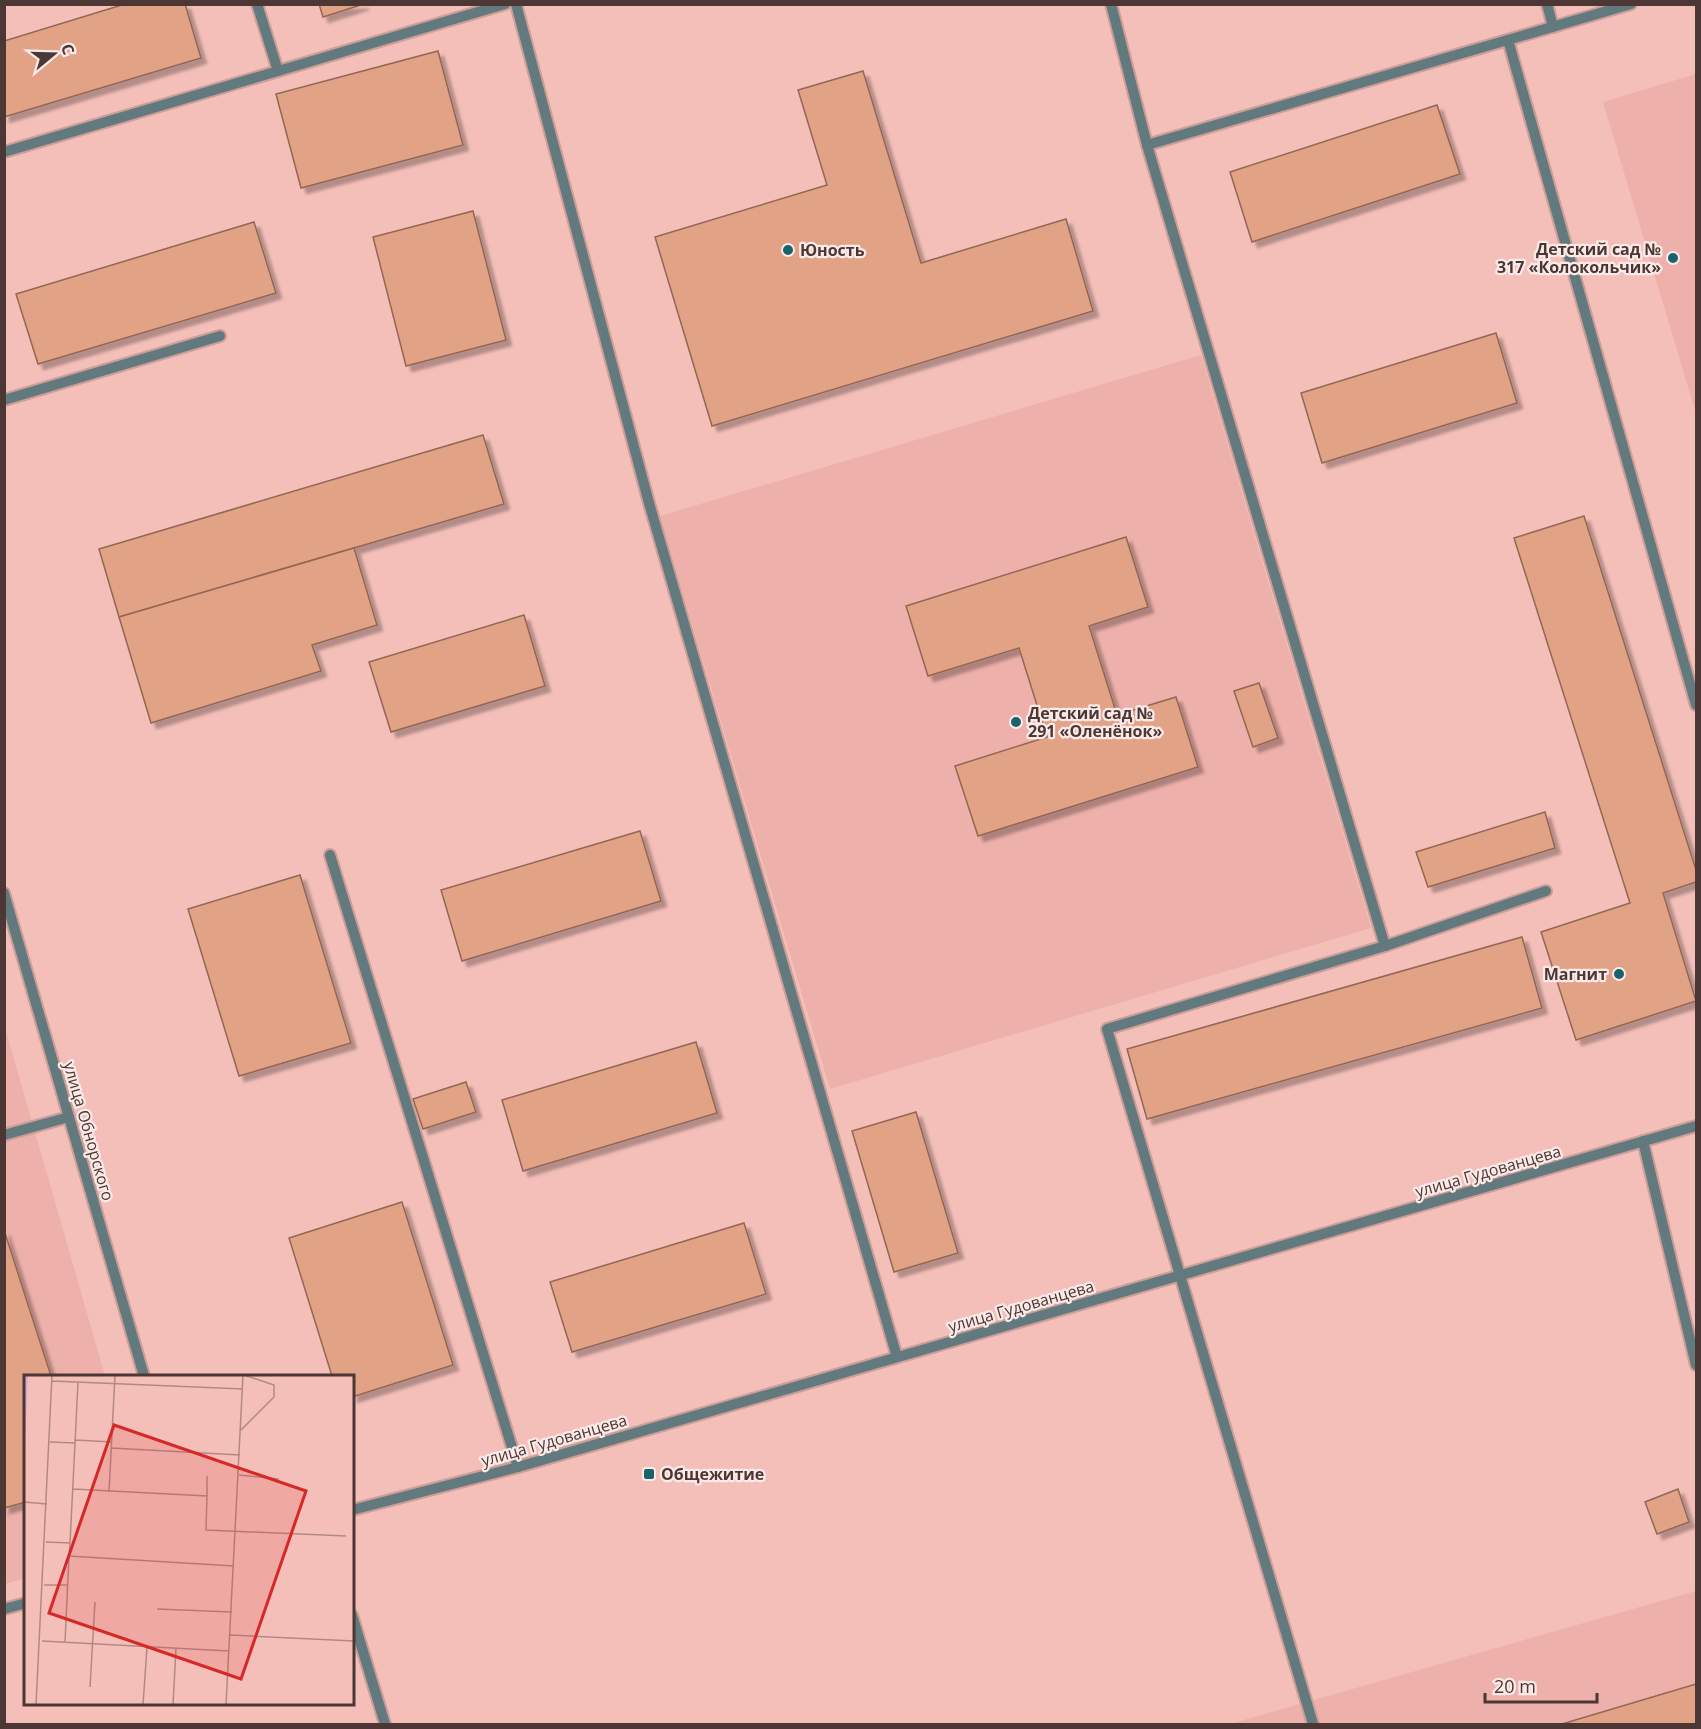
<svg xmlns="http://www.w3.org/2000/svg" width="1701" height="1729" font-family="'Open Sans',sans-serif">
<defs>
<filter id="shadow"><feDropShadow dx="5.5" dy="5.5" stdDeviation="1.5" flood-color="#0004"/></filter>
</defs>
<rect width="100%" height="100%" fill="#f5bfb9"/>
<g fill="#eeb0aa">
<path d="M1696,74V414L1603,102Z"/>
<path d="M1201,355L1371,928L830,1089L660,516Z"/>
<path d="M4,1024L105,1376H26L25,1578L5,1584Z"/>
<path d="M1696,1591V1724H1230Z"/>
</g>
<g fill="#e1a286" stroke="#926754" stroke-width="1.5" filter="url(#shadow)">
<path d="M125,4H185L201,58L4,117V41Z"/>
<path d="M319,4H364L323,17Z"/>
<path d="M438,51L463,145L301,188L276,94Z"/>
<path d="M863,71L921,263L1066,219L1093,311L712,426L655,237L827,185L798,90Z"/>
<path d="M1437,105L1460,174L1252,242L1230,172Z"/>
<path d="M473,211L506,340L406,366L373,237Z"/>
<path d="M254,222L276,293L38,364L16,294Z"/>
<path d="M1496,333L1517,403L1322,463L1301,393Z"/>
<path d="M483,435L504,504L119,617L99,549Z"/>
<path d="M1584,516L1696,870V882L1663,893L1696,1001L1576,1040L1541,932L1630,903L1514,538Z"/>
<path d="M1126,537L1148,607L1089,626L1117,715L1176,697L1198,767L978,836L955,766L1047,737L1019,648L928,676L906,606Z"/>
<path d="M354,548L377,625L312,645L321,671L151,723L119,617Z"/>
<path d="M524,615L545,686L391,732L369,662Z"/>
<path d="M1259,683L1278,738L1253,747L1234,691Z"/>
<path d="M1545,812L1555,848L1428,887L1416,852Z"/>
<path d="M640,831L661,901L462,961L441,890Z"/>
<path d="M300,875L351,1043L239,1076L188,909Z"/>
<path d="M1522,937L1542,1008L1147,1119L1127,1049Z"/>
<path d="M696,1042L717,1113L523,1171L502,1100Z"/>
<path d="M466,1082L476,1112L423,1129L413,1099Z"/>
<path d="M916,1112L958,1253L894,1272L852,1131Z"/>
<path d="M402,1202L453,1365L352,1397V1376H332L289,1238Z"/>
<path d="M744,1223L766,1294L572,1352L550,1282Z"/>
<path d="M4,1230L51,1376H26V1502L4,1508Z"/>
<path d="M1678,1489L1689,1522L1657,1534L1645,1502Z"/>
<path d="M1696,1684V1724H1562Z"/>
</g>
<g fill="none" stroke-linecap="round" stroke-linejoin="round">
<g stroke="#cc9e99" stroke-width="14">
<g id="minor">
<path d="M257,4L278,71"/>
<path d="M516,4L649,503L897,1357"/>
<path d="M1111,4L1147,145L1385,946L1107,1029L1313,1724"/>
<path d="M1547,4L1553,27"/>
<path d="M1508,40L1696,705"/>
<path d="M1147,145L1631,4"/>
<path d="M4,152L505,4"/>
<path d="M4,400L220,336"/>
<path d="M330,855L518,1467"/>
<path d="M4,893L144,1376"/>
<path d="M1385,946L1546,891"/>
<path d="M4,1135L69,1117"/>
<path d="M1643,1141L1696,1365"/>
<path d="M352,1510L518,1467L1696,1126"/>
<path d="M4,1609L26,1603"/>
<path d="M352,1615L385,1724"/>
</g>
</g>
<use href="#minor" stroke="#627a7d" stroke-width="10"/>
</g>
<g fill="#17646c" stroke="#fbeae8" stroke-width="2">
<circle cx="788" cy="250" r="6"/>
<circle cx="1673" cy="258" r="6"/>
<circle cx="1016" cy="722" r="6"/>
<circle cx="1619" cy="974" r="6"/>
<rect x="643" y="1468" width="12" height="12" rx="3"/>
</g>
<g text-anchor="middle" stroke-width="4.5" stroke-linejoin="round" paint-order="stroke">
<g font-size="16" font-weight="bold" fill="#4c3734" stroke="#fbeae8" text-anchor="start">
<text x="1661" y="255" text-anchor="end">Детский сад №<tspan x="1661" dy="18">317 «Колокольчик»</tspan></text>
<text x="800" y="256">Юность</text>
<text x="1028" y="719">Детский сад №<tspan x="1028" dy="18">291 «Оленёнок»</tspan></text>
<text x="1607" y="980" text-anchor="end">Магнит</text>
<text x="661" y="1480">Общежитие</text>
</g>
<g font-size="16" fill="#4c3734" stroke="#fbeae8">
<text transform="translate(89 1131) rotate(74)" y="6">улица Обнорского</text>
<text transform="translate(1488 1171) rotate(-16)" y="6">улица Гудованцева</text>
<text transform="translate(1021 1306) rotate(-16)" y="6">улица Гудованцева</text>
<text transform="translate(554 1440) rotate(-16)" y="6">улица Гудованцева</text>
</g>
</g>
<g transform="translate(24 1375)">
<rect width="330" height="330" fill="#f5bfb9"/>
<path d="M0,0H4L0,96Z" fill="#d7abd9"/>
<path fill="none" stroke="#b18984" stroke-width="1.5" d="M28,6L219,14M217,55L250,22V10L220,0M51,65L88,67M51,68L54,7M87,73L216,80M215,100L255,104M49,114L183,121L182,155L322,161M85,117L91,0M183,121V101M0,127L23,129M22,167L46,168L51,68L26,67M46,168L45,181L210,191M20,210H44M133,234L208,237M206,260L330,266M18,266L205,276M41,267L45,181M66,312L71,227M12,330L28,0M119,330L123,272M149,330L152,273M202,330L219,0"/>
<path fill="#d62828" fill-opacity="0.15" stroke="#d62828" stroke-width="3" d="M90,50L282,116L217,304L25,238Z"/>
<rect width="330" height="330" fill="none" stroke="#4c3734" stroke-width="3"/>
</g>
<rect width="1701" height="1729" fill="none" stroke="#4c3734" stroke-width="12"/>
<g transform="translate(54 54) rotate(71)" stroke="#fbeae8" stroke-width="4.5" paint-order="stroke">
<path d="M0-4.5L10 22L0 15L-10 22Z" fill="#4c3734"/>
<text y="-9" font-size="16" font-weight="bold" text-anchor="middle" fill="#4c3734">С</text>
</g>
<path d="M1485 1693v9h112v-9" fill="none" stroke="#4c3734" stroke-width="3"/>
<text x="1494" y="1693" font-size="18" fill="#4c3734" stroke="#fbeae8" stroke-width="4.5" paint-order="stroke">20 m</text>
</svg>
